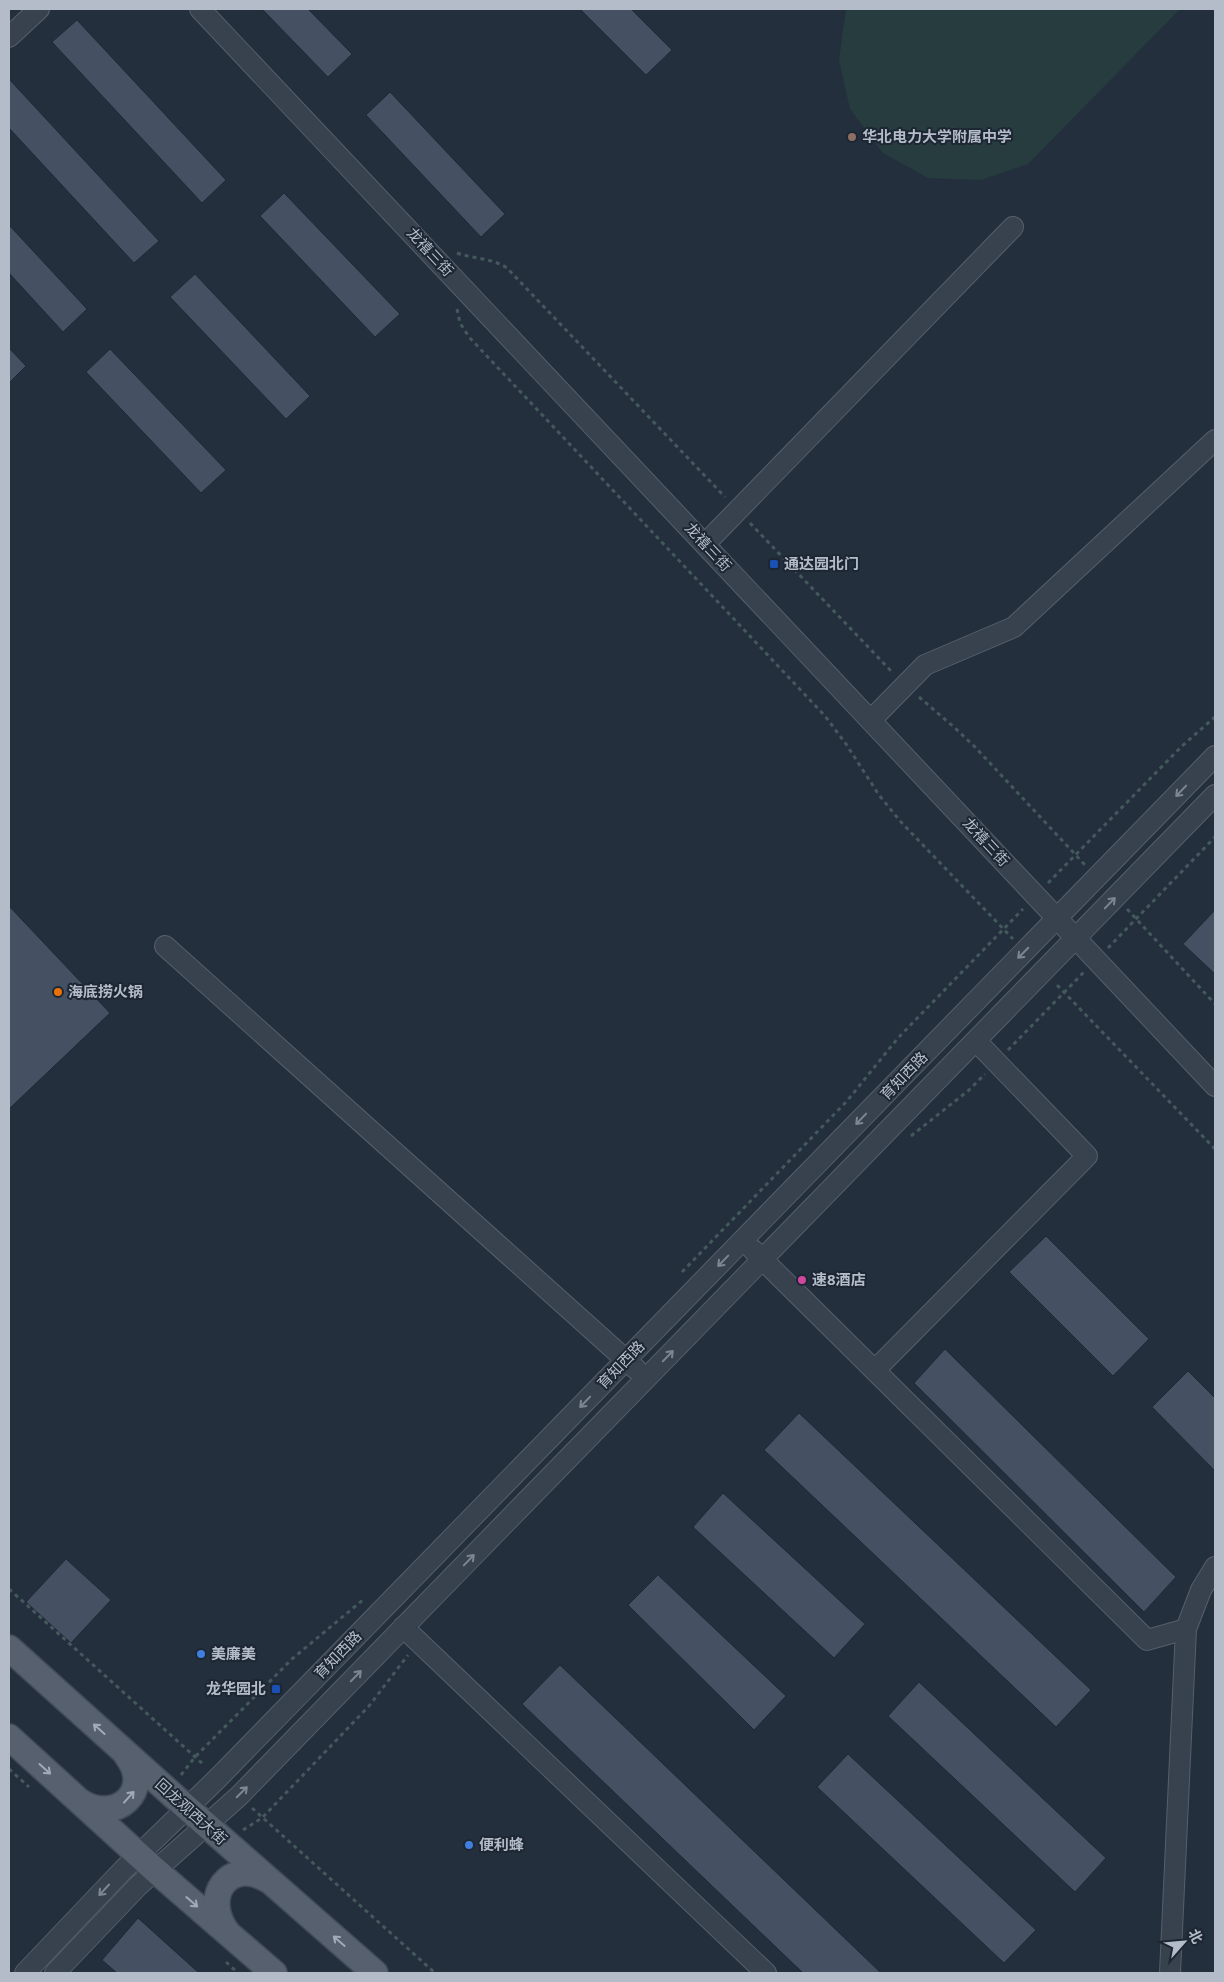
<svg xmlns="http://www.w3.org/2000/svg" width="1224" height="1982" font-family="'Noto Sans','Noto Sans SC',sans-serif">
<rect width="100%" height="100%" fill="#242f3e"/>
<path fill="#263c3f" d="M846,9H1180L1028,164L981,180L928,178L883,153L850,109L839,60Z"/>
<g fill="#455162" stroke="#1f2835">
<path d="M262,9H308L352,54L328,77Z"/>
<path d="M580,9H631L672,50L646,75Z"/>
<path d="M77,20L226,180L202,203L52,42Z"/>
<path d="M9,79L159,241L134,263L9,128Z"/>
<path d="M390,92L505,214L481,237L366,115Z"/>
<path d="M284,193L400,314L375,337L260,216Z"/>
<path d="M9,225L87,309L63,332L9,273Z"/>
<path d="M195,274L310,396L286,419L170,297Z"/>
<path d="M9,348L26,366L9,383Z"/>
<path d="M110,349L226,470L201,493L86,372Z"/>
<path d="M9,906L110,1013L9,1109Z"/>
<path d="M1215,910V974L1183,944Z"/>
<path d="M1046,1236L1149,1339L1113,1376L1009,1272Z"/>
<path d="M945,1349L1176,1577L1144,1612L914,1383Z"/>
<path d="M1188,1371L1215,1398V1471L1152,1407Z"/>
<path d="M799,1413L1091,1690L1056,1727L764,1450Z"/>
<path d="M723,1493L865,1624L834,1658L693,1527Z"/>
<path d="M66,1559L111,1600L71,1643L26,1602Z"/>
<path d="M658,1575L786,1696L754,1730L628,1605Z"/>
<path d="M560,1665L881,1973H803L522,1704Z"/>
<path d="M919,1682L1106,1858L1075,1892L888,1716Z"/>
<path d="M848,1754L1036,1930L1004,1963L817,1787Z"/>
<path d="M138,1918L199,1973H117L102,1960Z"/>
</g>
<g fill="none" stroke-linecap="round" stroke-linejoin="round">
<g stroke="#565f6c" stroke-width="22">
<g id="minor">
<path d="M200,9L1215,1086"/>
<path d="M9,37L39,9"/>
<path d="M705,544L1013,227"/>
<path d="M871,720L925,665L1014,627L1215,440"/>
<path d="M165,946L636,1369"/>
<path d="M753,1250L1147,1640L1186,1629"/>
<path d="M875,1370L1087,1156L976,1041"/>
<path d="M403,1627L766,1973"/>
<path d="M25,1973L123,1870L218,1778L1215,756"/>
<path d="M55,1973L139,1885L239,1796L1215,795"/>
<path d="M1170,1973L1186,1629L1201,1590L1215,1567"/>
</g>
</g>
<g stroke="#414a57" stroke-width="28">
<g id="major">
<path d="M9,1648L187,1808L375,1973"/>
<path d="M9,1737L155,1870L274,1973"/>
<path d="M81,1802C115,1824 154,1791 127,1756"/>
<path d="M227,1932C201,1896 229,1857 268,1880"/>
</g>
</g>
<g stroke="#44595c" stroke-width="3" stroke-dasharray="4 4" stroke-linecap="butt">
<path d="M457,253C474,259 492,258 507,268L725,497"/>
<path d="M457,309L460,323L469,337L825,716L846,744L879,795L900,821L1013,939"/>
<path d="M750,523L892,672"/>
<path d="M919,697L955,728L974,746L1085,865"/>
<path d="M1048,883L1182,746L1215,717"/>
<path d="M1127,909L1215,1004"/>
<path d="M1108,948L1215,837"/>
<path d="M1057,985L1215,1149"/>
<path d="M1008,1050L1084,972"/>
<path d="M911,1136L969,1090L985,1074"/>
<path d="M682,1272L847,1101L898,1038L1023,909"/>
<path d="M9,1589L204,1765"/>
<path d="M9,1769L29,1787"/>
<path d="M181,1775L195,1757L292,1659L364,1599"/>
<path d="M252,1808L435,1973"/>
<path d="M243,1830L262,1818L369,1706L408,1655"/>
<path d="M226,1962L238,1973"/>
</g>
<use href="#minor" stroke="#38414e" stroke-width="20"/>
<use href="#major" stroke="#56606e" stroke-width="25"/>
</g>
<defs><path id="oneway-shaft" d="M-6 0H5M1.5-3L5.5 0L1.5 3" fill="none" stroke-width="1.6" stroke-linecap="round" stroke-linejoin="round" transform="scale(1.25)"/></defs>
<g stroke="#7c8592">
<use href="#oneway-shaft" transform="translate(1181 791) rotate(134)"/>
<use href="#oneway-shaft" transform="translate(1110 903) rotate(-46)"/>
<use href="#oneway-shaft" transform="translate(1023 953) rotate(135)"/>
<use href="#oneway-shaft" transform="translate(861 1119) rotate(134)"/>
<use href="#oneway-shaft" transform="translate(723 1261) rotate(134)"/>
<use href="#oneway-shaft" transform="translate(668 1356) rotate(-46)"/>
<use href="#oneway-shaft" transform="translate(585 1402) rotate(134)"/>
<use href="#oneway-shaft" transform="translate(469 1560) rotate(-46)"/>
<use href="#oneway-shaft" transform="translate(356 1676) rotate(-46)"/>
<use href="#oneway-shaft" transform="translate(242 1792) rotate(-45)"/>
<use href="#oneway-shaft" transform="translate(104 1890) rotate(133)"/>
</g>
<g stroke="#a1aab7">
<use href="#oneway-shaft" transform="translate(99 1729) rotate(-138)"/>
<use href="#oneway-shaft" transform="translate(45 1769) rotate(42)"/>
<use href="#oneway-shaft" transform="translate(129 1797) rotate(-48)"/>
<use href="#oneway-shaft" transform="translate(192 1902) rotate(41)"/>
<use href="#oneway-shaft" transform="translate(339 1941) rotate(-139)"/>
</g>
<circle fill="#8d6e63" stroke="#1d2633" stroke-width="2" cx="852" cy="137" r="5"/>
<g fill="#1a4fb4" stroke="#1d2633" stroke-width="2">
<rect x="769" y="559" width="10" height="10" rx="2.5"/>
<rect x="271" y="1684" width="10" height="10" rx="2.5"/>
</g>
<circle fill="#e8710a" stroke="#1d2633" stroke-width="2" cx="58" cy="992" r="5"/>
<circle fill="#d1479c" stroke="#1d2633" stroke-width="2" cx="802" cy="1280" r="5"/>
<g fill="#3f7fe0" stroke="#1d2633" stroke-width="2">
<circle cx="201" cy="1654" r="5"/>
<circle cx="469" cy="1845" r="5"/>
</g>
<g text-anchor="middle" stroke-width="4" stroke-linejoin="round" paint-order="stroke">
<g font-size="15" font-weight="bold" fill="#b4bcc9" stroke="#1d2633" text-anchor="start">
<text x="862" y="142">华北电力大学附属中学</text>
<text x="784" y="569">通达园北门</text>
<text x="68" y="997">海底捞火锅</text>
<text x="812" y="1285">速8酒店</text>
<text x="211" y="1659">美廉美</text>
<text x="266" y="1694" text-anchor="end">龙华园北</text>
<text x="479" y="1850">便利蜂</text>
</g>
<g font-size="15" fill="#b4bcc9" stroke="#1d2633">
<text transform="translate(430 252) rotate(47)" y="5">龙禧三街</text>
<text transform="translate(708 547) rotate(47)" y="5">龙禧三街</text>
<text transform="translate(986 842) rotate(47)" y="5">龙禧三街</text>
<text transform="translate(904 1076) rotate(-46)" y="5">育知西路</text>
<text transform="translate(621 1365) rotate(-46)" y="5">育知西路</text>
<text transform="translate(338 1655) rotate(-46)" y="5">育知西路</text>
<text transform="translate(191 1812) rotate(42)" y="5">回龙观西大街</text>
</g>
</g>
<rect width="1224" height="1982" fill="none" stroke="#b4bcc9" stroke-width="20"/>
<g transform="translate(1184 1942) rotate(63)" stroke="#1d2633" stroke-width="4" paint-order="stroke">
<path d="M0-4L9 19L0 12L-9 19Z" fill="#b4bcc9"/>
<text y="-8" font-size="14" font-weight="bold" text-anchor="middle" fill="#b4bcc9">北</text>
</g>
</svg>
